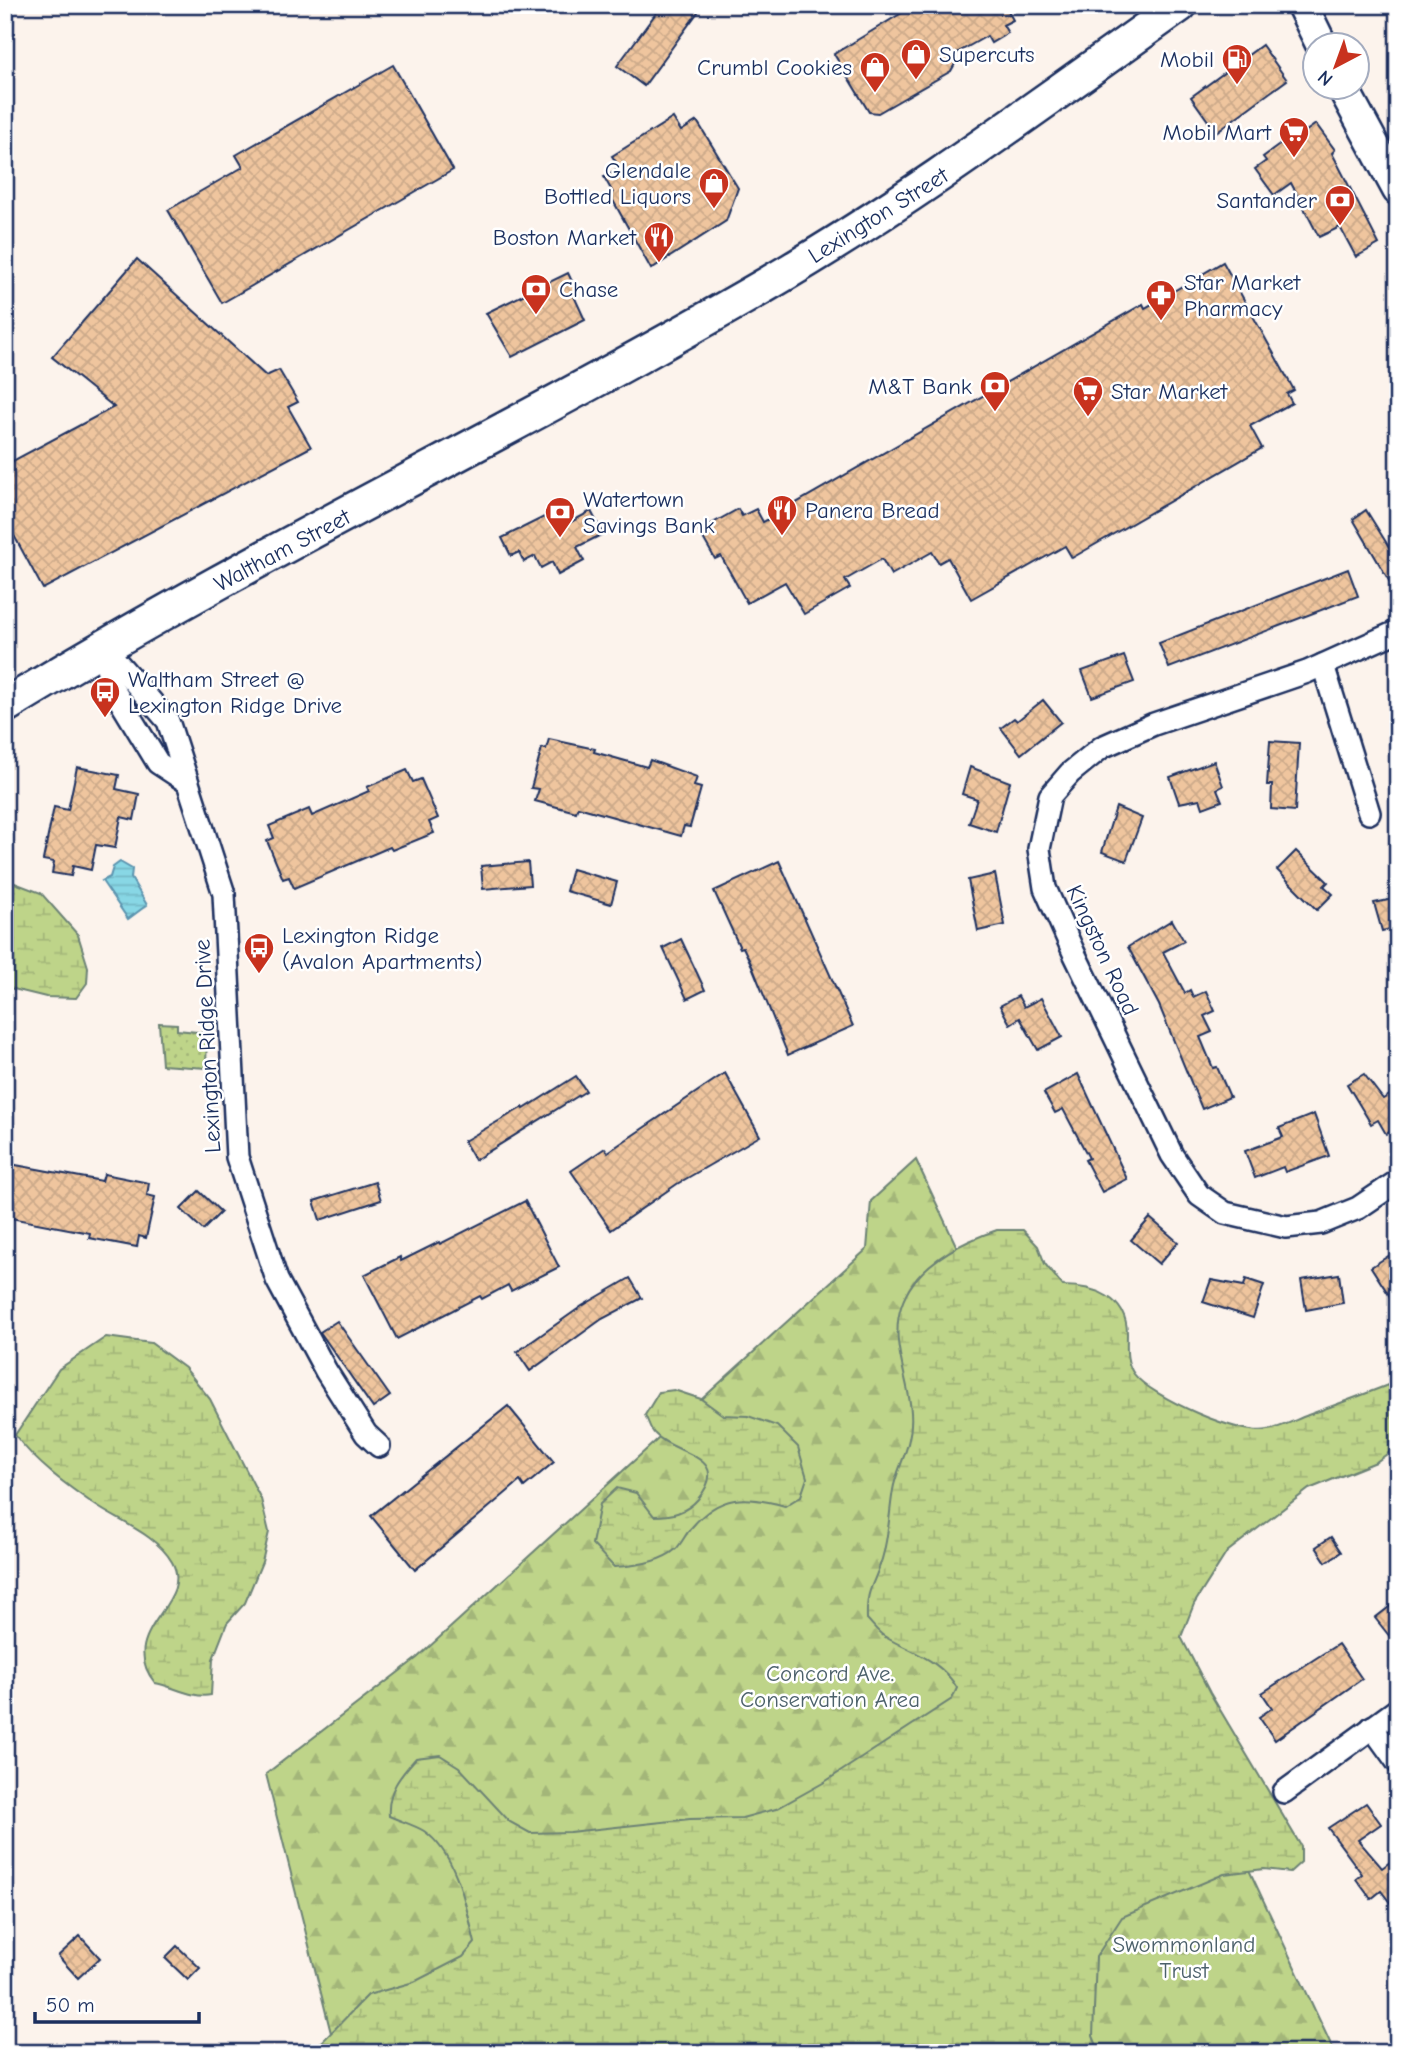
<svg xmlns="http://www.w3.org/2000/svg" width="1403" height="2058" font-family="'Comic Neue',sans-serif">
<defs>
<pattern id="green-dots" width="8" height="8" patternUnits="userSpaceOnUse" patternTransform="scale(1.75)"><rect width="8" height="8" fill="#bed489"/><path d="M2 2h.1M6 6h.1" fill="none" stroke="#a3b679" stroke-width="1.8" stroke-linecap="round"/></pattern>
<pattern id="forest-firs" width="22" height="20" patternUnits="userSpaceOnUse" patternTransform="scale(1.75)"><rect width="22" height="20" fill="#bed489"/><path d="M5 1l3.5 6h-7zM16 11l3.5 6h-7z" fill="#a3b679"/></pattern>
<pattern id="wetland-marsh" width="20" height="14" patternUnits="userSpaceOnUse" patternTransform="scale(1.75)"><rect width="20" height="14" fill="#bed489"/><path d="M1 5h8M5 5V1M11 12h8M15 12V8" fill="none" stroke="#a3b679"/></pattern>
<pattern id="water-rules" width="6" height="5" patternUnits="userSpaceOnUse" patternTransform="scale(1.75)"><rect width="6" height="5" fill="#88d7e5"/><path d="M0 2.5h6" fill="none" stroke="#75b9c7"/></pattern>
<pattern id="building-cross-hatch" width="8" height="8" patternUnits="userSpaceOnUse" patternTransform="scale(1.75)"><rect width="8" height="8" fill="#efc59e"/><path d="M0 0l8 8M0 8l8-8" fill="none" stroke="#ccaa8a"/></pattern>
</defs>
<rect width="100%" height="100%" fill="#fcf3ec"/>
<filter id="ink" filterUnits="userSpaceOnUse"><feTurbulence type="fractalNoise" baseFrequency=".0143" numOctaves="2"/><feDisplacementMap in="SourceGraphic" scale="14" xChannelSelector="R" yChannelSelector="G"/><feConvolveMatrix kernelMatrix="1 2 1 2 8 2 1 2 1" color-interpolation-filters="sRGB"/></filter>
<g filter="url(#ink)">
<path fill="url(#green-dots)" stroke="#6c8274" stroke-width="2" d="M159,1023L177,1024V1030L207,1033L206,1068L162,1065Z"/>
<path fill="url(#forest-firs)" stroke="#6c8274" stroke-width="2" d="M916,1160L1335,2053H336L266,1774L417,1658L867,1249L871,1201Z"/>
<g fill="url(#wetland-marsh)" stroke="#6c8274" stroke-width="2">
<path d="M12,882L41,893L78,935L88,967L87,983L76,998L46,997L5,987V883Z"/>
<path d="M997,1230H1023L1038,1246L1045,1264L1063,1286C1094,1286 1127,1297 1127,1333C1127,1348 1125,1361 1134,1374C1151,1397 1241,1437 1268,1430C1282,1427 1295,1420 1308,1415C1338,1404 1368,1393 1398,1381V1446L1376,1462L1309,1489L1227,1552L1194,1604L1181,1637L1210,1693L1301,1846V1862L1290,1872L1264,1869L1224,1874L1122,1917L1096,1957L1093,2036L1100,2053H296L322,2042L368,1995L414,1982L463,1957L475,1943C466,1906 457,1854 424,1831C414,1825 400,1821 389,1816C387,1791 400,1776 416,1758L440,1755L459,1767L510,1822L530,1833L570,1832L690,1819L742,1818L776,1809L823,1783L952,1699L957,1688C941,1660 913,1653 887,1638C879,1634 873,1625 867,1619C866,1587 874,1586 882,1559C889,1536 889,1513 893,1490C896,1472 906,1456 909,1439C920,1395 887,1351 901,1307C914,1265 959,1243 997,1230Z"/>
<path d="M106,1337L151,1343L185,1368L210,1399L261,1499L269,1532L262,1562L245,1603L227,1623L213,1659L211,1695C193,1699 173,1686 155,1683C114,1631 196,1604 172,1562C157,1535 120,1522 95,1505C65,1484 37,1464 15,1435L59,1369Z"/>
<path d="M674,1390L701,1399L723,1415L748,1416L777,1426L798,1447L807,1478L801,1496L785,1506C746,1495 720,1494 692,1527C686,1533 682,1543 676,1549C660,1563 634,1566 614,1567L592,1544L600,1504L617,1488L636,1493L654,1516C671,1516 686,1513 698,1499C734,1455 674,1455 655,1434C650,1430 648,1420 645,1415L659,1392Z"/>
</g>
<path fill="url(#water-rules)" stroke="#5c94af" stroke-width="2" d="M120,862L132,869L131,878L147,905L128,919L102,881L110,877L113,867Z"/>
<g fill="url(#building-cross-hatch)" stroke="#1b2f5e" stroke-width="2">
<path d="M662,5H703L644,86L617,66Z"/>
<path d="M915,5H1005L1013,20L1003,25L1008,33L991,43L987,36L955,54L956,62L951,71L878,113L869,112L834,54Z"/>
<path d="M1262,45L1287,80L1216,132L1191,97Z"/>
<path d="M393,65L453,170L222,303L168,210L243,167L236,155Z"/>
<path d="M673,118L681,131L697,121L738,188L726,221L651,269L610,195L613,193L604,177L620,168L612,156Z"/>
<path d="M1316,124L1335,150L1332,153L1379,244L1356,257L1340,227L1319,237L1291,183L1274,195L1255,169L1266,161L1263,157L1300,130L1302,134Z"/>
<path d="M137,259L266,376L279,370L298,402L288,407L311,447L43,589L5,519V465L114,407L52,357Z"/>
<path d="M1223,262L1294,390L1287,394L1292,403L1250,426L1262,448L1072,558L1065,546L971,599L948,558L939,563L932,552L891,575L882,559L845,580L850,588L804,614L785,582L747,603L721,556L715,559L699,531L738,509L742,516L756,509L763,522L1143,304L1145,308Z"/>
<path d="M568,273L577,292L573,294L585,320L512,357L486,313Z"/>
<path d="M1366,510L1389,547L1398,542V596L1353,519Z"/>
<path d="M591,511L603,534L577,547L584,561L558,575L552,562L541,568L535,556L524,562L519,552L511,556L502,538L550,514L552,518L564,512L569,523Z"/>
<path d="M1348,569L1358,596L1169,668L1159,643Z"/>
<path d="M1124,656L1134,682L1092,697L1082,671Z"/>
<path d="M1043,700L1061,722L1021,754L1001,728L1014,718L1017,721Z"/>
<path d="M549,739L595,749L594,752L647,767L650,760L697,777L694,786L701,788L690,827L684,826L681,836L578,807L576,812L535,801L539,789L531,788L542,748L546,749Z"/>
<path d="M1270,741L1299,743L1295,811L1271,809L1272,785H1267Z"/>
<path d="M1214,761L1223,786L1217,789L1222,801L1203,808L1200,799L1179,803L1170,777Z"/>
<path d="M77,767L119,775L116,789L139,794L134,820L121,817L115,848L96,845L91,870L73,866L71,876L52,873L54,862L43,860L54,807L68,810Z"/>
<path d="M970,767L1010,782L996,832L969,823L977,799L962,794Z"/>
<path d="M407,770L413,782L421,779L438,818L429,822L434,833L392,850L390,847L294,888L289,877L283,879L267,841L274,838L269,826L309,809L312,816L369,791L367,787Z"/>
<path d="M1116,807L1142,818L1126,861L1102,852Z"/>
<path d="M1296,851L1328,882L1324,886L1333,894L1317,910L1277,870Z"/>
<path d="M779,861L853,1026L788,1055L752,966L743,947L740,948L714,891Z"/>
<path d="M528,862L530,885L483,889L481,866Z"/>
<path d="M572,869L617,882L611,904L566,891Z"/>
<path d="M995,874L1005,925L978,931L968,880Z"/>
<path d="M1398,898V927L1382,931L1374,903Z"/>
<path d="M1172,920L1184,941L1163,952L1185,993L1190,990L1193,997L1206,991L1215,1011L1204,1016L1212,1032L1200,1037L1213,1068L1217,1067L1230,1097L1202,1109L1159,1005L1128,947Z"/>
<path d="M681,939L705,990L687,999L663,948Z"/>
<path d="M1018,996L1024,1007L1041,998L1062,1037L1038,1050L1020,1018L1010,1024L1000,1006Z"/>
<path d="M725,1073L760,1136L677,1184L611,1230L571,1171L605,1148L608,1152Z"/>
<path d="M1078,1074L1127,1179L1102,1192L1085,1160L1089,1158L1063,1109L1055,1113L1044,1093Z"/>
<path d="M1364,1074L1383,1099L1398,1090V1127L1386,1134L1378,1120L1371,1124L1347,1084Z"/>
<path d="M576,1076L586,1091L475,1160L464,1141L523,1107L524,1109Z"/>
<path d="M1314,1114L1329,1156L1285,1172L1283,1167L1255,1178L1245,1151L1283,1137L1279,1128Z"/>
<path d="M5,1163L102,1181L104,1174L149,1183L147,1195L155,1197L146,1238L139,1236L137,1247L89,1238L90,1233L5,1217Z"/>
<path d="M375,1182L381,1200L320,1220L314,1201Z"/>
<path d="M199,1191L221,1212L203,1230L181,1209Z"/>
<path d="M525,1201L559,1267L511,1291L508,1285L482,1299L480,1296L397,1339L364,1275L400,1257L401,1261L439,1242L440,1244Z"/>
<path d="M1150,1218L1178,1242L1159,1264L1131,1240Z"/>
<path d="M1398,1250V1309L1371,1267Z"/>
<path d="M1339,1274L1343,1303L1306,1310L1301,1280Z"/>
<path d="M630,1278L642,1298L602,1319L530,1371L517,1352L582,1306Z"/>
<path d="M1246,1279L1264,1285L1253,1318L1203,1302L1211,1280L1244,1286Z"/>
<path d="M337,1321L390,1396L373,1408L320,1332Z"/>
<path d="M508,1406L554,1462L524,1487L520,1481L415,1570L371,1516Z"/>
<path d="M1331,1537L1341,1552L1326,1562L1316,1547Z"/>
<path d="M1398,1600V1647L1375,1618Z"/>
<path d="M1338,1644L1362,1679L1275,1740L1259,1717L1272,1708L1262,1693Z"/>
<path d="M1366,1803L1381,1824L1358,1840L1382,1868L1398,1856V1913L1381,1891L1371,1899L1356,1879L1362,1874L1328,1828Z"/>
<path d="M80,1936L100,1958L78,1978L58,1956Z"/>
<path d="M177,1946L200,1968L188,1980L165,1958Z"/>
</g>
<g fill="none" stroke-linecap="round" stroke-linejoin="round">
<g stroke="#1b2f5e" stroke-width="26">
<g id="minor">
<path d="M1398,631L1307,672L1154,724L1102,747L1070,773L1050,796L1039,849L1045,888L1074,953L1172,1155L1199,1195L1225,1213L1286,1227L1321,1223L1358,1208L1398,1181"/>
<path d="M103,646L168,721L224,894L237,1157L277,1280L326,1371L366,1434L379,1446"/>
<path d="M104,648L110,684L158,763L187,782"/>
<path d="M1323,665L1369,813"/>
<path d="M1372,1727L1398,1763"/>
<path d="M1284,1792L1398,1709"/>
</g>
</g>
<g stroke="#1b2f5e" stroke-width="35">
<g id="secondary">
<path d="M1302,5L1322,46"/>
<path d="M1343,88L1398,190"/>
</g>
</g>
<g stroke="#1b2f5e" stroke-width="38">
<path id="primary" d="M5,706C251,555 514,431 764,286C909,202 1043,102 1180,5"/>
</g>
<use href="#minor" stroke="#fff" stroke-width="21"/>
<use href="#secondary" stroke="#fff" stroke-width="30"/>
<use href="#primary" stroke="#fff" stroke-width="33"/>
</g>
</g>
<defs>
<g id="shop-pin" transform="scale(1.575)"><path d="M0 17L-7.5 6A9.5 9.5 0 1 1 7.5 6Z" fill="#c8321e" stroke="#fff"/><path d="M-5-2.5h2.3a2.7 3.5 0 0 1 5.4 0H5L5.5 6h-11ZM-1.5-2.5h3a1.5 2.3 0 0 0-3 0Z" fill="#fff"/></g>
<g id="fuel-pin" transform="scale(1.575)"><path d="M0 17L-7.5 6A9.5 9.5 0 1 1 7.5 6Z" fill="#c8321e" stroke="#fff"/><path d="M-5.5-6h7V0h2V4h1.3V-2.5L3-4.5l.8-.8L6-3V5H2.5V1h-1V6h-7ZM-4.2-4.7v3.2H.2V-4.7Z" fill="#fff"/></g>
<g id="supermarket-pin" transform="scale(1.575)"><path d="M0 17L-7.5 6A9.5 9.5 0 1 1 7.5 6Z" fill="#c8321e" stroke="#fff"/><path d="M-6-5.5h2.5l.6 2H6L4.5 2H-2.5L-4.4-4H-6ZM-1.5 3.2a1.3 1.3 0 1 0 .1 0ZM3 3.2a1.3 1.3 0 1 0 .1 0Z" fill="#fff"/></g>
<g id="bank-pin" transform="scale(1.575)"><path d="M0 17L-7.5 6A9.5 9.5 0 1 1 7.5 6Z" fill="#c8321e" stroke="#fff"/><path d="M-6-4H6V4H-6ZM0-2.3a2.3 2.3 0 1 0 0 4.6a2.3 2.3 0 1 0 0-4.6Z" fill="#fff"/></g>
<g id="restaurant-pin" transform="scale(1.575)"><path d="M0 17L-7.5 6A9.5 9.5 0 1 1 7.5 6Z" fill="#c8321e" stroke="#fff"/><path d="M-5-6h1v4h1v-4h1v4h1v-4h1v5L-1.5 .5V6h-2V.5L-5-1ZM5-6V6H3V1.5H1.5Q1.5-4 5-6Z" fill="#fff"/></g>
<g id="pharmacy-pin" transform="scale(1.575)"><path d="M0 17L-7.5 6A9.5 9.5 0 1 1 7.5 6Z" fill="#c8321e" stroke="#fff"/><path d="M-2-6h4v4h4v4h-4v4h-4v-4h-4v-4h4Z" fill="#fff"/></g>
<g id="bus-pin" transform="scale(1.575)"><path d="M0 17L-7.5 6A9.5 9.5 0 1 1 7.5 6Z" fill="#c8321e" stroke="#fff"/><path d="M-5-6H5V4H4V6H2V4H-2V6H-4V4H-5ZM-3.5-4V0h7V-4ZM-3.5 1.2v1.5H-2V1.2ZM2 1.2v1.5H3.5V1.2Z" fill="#fff"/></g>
</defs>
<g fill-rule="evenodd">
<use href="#shop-pin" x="916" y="54"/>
<use href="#fuel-pin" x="1237" y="59"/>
<use href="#shop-pin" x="875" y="67"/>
<use href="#supermarket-pin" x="1294" y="132"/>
<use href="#shop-pin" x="714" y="183"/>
<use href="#bank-pin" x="1340" y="200"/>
<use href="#restaurant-pin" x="659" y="237"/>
<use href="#bank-pin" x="536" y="289"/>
<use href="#pharmacy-pin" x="1161" y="295"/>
<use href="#bank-pin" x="995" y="386"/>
<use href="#supermarket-pin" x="1088" y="391"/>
<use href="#restaurant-pin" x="782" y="510"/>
<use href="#bank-pin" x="560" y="512"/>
<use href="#bus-pin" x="105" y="692"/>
<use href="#bus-pin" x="259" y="948"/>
</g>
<g text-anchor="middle" stroke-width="5" stroke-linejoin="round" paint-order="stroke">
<g font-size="23" fill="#1b2f5e" stroke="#fff" text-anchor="start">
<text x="939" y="62">Supercuts</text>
<text x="1214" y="67" text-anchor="end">Mobil</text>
<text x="852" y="75" text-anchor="end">Crumbl Cookies</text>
<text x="1271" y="140" text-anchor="end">Mobil Mart</text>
<text x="691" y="178" text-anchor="end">Glendale<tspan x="691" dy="26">Bottled Liquors</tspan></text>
<text x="1317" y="208" text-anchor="end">Santander</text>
<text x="636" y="245" text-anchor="end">Boston Market</text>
<text x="1184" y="290">Star Market<tspan x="1184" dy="26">Pharmacy</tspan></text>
<text x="559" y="297">Chase</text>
<text x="972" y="394" text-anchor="end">M&amp;T Bank</text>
<text x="1111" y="399">Star Market</text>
<text x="583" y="507">Watertown<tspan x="583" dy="26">Savings Bank</tspan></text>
<text x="805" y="518">Panera Bread</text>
<text x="128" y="687">Waltham Street @<tspan x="128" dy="26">Lexington Ridge Drive</tspan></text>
<text x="282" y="943">Lexington Ridge<tspan x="282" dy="26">(Avalon Apartments)</tspan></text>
</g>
<g font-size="23" fill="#1b2f5e" stroke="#fff">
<text transform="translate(878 215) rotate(-32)" y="8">Lexington Street</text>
<text transform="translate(282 550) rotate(-28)" y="8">Waltham Street</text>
<text transform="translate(1103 950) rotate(65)" y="8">Kingston Road</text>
<text transform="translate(207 1046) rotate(-93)" y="8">Lexington Ridge Drive</text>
</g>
<g font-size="23" fill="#4c616b" stroke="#fff">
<text x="830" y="1681">Concord Ave.<tspan x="830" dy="26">Conservation Area</tspan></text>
<text x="1184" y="1952">Swommonland<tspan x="1184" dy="26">Trust</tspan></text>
</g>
</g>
<rect width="1403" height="2058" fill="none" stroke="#fff" stroke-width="28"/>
<rect x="14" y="14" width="1375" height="2030" fill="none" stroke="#1b2f5e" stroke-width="2.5" filter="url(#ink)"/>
<g transform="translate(1336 66) rotate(221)"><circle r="33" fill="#ffffff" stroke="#a4acbf" stroke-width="2"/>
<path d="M0-5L12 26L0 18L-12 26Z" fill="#c8321e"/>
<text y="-10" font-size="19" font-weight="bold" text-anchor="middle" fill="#1b2f5e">N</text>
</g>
<path d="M35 2012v10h164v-10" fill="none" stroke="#1b2f5e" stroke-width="3.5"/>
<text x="46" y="2012" font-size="21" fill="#1b2f5e" stroke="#ffffff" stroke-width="5" paint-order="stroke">50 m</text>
</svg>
